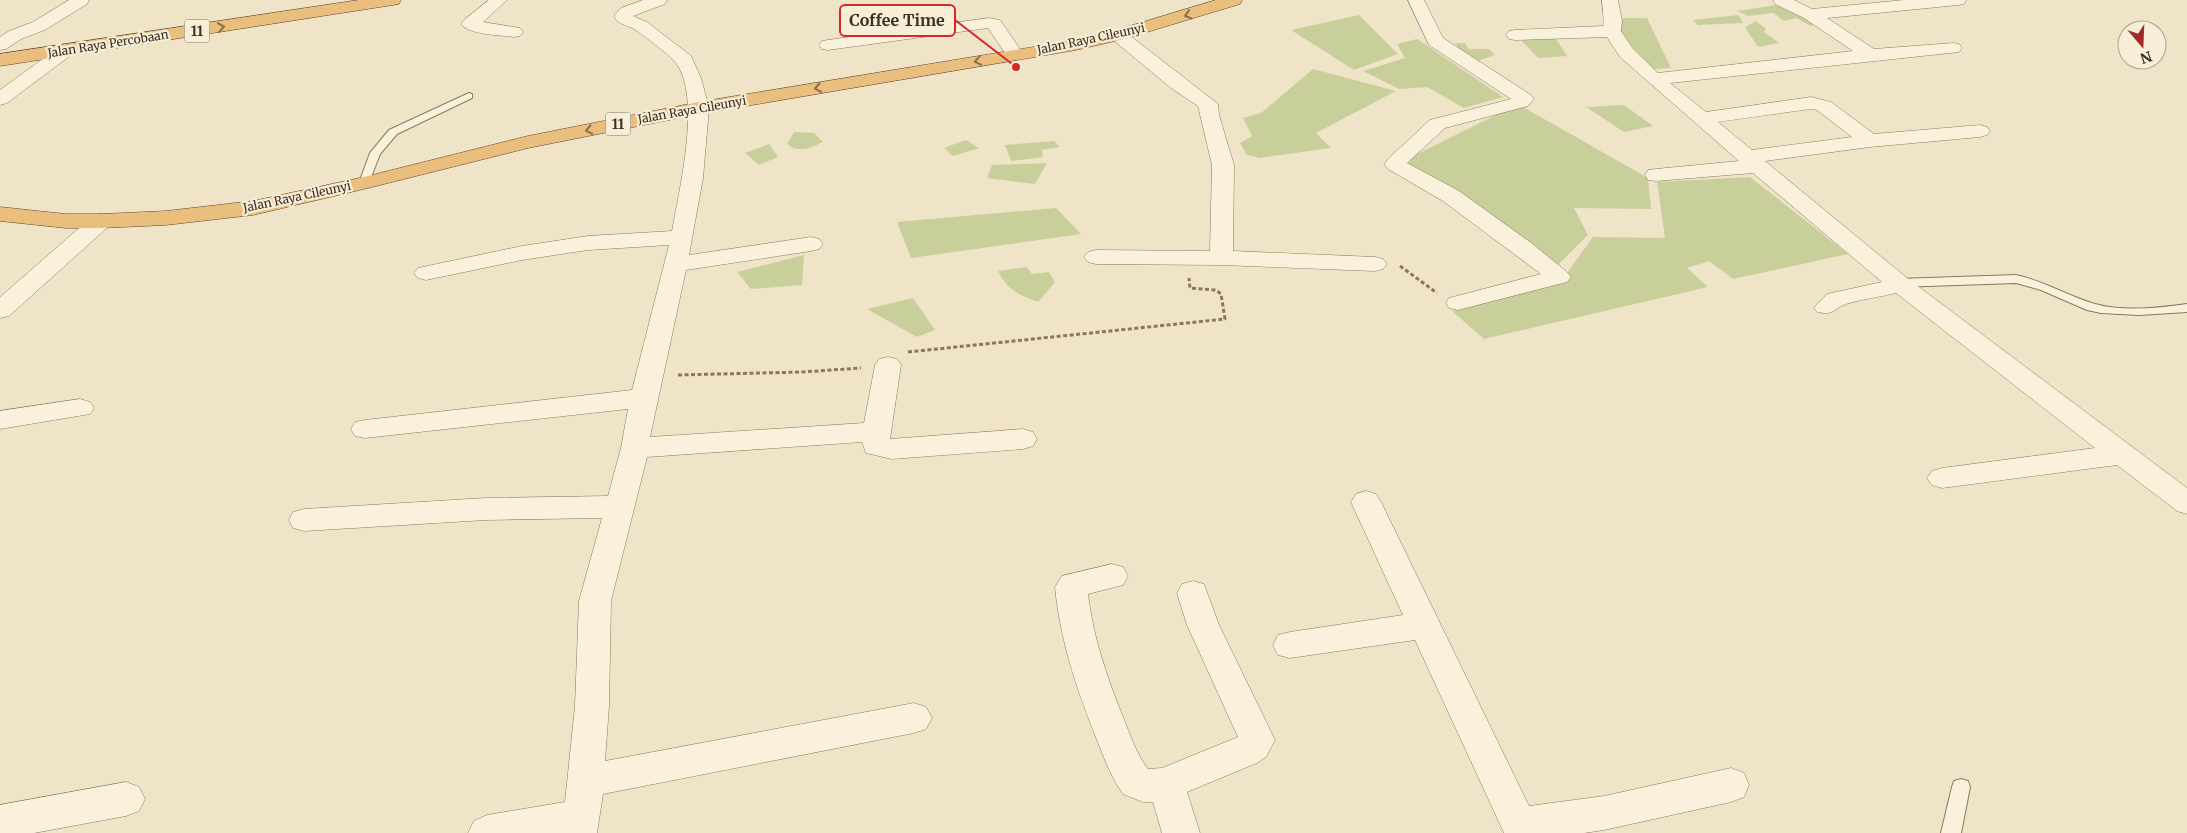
<svg xmlns="http://www.w3.org/2000/svg" width="2187" height="833" font-family="Merriweather,serif">
<rect width="100%" height="100%" fill="#f0e4c8"/>
<g fill="#c9cf9b">
<path d="M1781,4L1817,22L1811,26L1796,18L1784,21L1773,13L1748,16L1737,11Z"/>
<path d="M1359,15L1398,54L1354,70L1291,30Z"/>
<path d="M1739,15L1743,23L1698,25L1693,20Z"/>
<path d="M1623,18H1647L1671,68L1654,69L1619,34Z"/>
<path d="M1756,21L1766,29L1764,32L1779,43L1758,47L1745,27Z"/>
<path d="M1417,39L1503,97L1464,108L1427,87L1399,89L1363,71L1405,58L1397,44Z"/>
<path d="M1520,39H1556L1567,56L1538,58Z"/>
<path d="M1455,43H1465L1469,49H1489L1495,55L1472,63L1451,50L1458,47Z"/>
<path d="M1313,69L1396,91L1316,133L1331,148L1260,158L1247,155L1240,143L1252,136L1243,118L1261,113Z"/>
<path d="M1518,104L1648,178L1651,209L1574,208L1588,235L1554,269L1397,164Z"/>
<path d="M1624,105L1653,126L1624,132L1586,107Z"/>
<path d="M794,132L814,133L823,142C810,148 800,154 787,144Z"/>
<path d="M966,140L979,148L953,156L944,148Z"/>
<path d="M1054,141L1060,147L1042,150L1043,157L1011,161L1005,145Z"/>
<path d="M769,144L778,157L759,165L745,153Z"/>
<path d="M1047,163L1035,184L987,178L992,165Z"/>
<path d="M1750,177L1848,254L1733,279L1709,261L1687,268L1708,287L1484,339L1452,311L1561,281L1593,237L1665,238L1657,182Z"/>
<path d="M1056,208L1081,234L911,258L897,222Z"/>
<path d="M804,255L802,285L751,289L737,272Z"/>
<path d="M1027,267L1032,274L1049,272L1055,282L1038,302C1018,294 1008,291 998,271Z"/>
<path d="M913,298L935,330L917,337L867,309Z"/>
</g>
<g fill="none" stroke-linecap="round" stroke-linejoin="round">
<g stroke="#8d765c" stroke-width="2">
<g id="service">
<path d="M469,93L472,94V98L397,134L380,154L368,185H360L359,183L370,153L389,130Z"/>
<path d="M2016,275C2044,281 2068,296 2095,304C2124,312 2158,308 2187,304V312L2139,315L2101,313L2087,310L2041,290L2016,283L1898,287L1892,283L1898,279Z"/>
<path d="M1961,779L1968,781L1970,787L1961,833H1941L1952,787L1954,781Z"/>
</g>
</g>
<g stroke="#8d765c" stroke-width="1">
<g id="minor">
<path d="M69,0H89L87,4L45,30L21,39L6,49L0,50V37L9,31L33,22Z"/>
<path d="M489,0H507L483,22L520,28L523,32L520,36L514,37C501,35 469,35 461,24L464,20Z"/>
<path d="M643,0H667L665,4L633,16L647,22L691,56L701,78L709,108L703,178L689,255L811,237L819,239L823,244L819,249L811,251L686,270L650,437L864,423L875,365L879,359L888,357L897,359L901,365L890,439L1023,429L1033,432L1037,439L1033,446L1023,449L892,459L866,453L862,442L647,457L611,601L609,706L605,761L914,703L926,707L932,718L926,729L914,733L603,794L597,833H468L474,821L487,815L565,802L575,706L579,601L602,518L486,520L304,531L293,528L289,520L293,512L304,509L486,498L608,496L621,448L628,409L365,438L355,436L351,429L355,422L365,420L632,390L669,245L588,250L522,260L426,280L418,278L414,273L418,268L522,246L588,236L672,231C679,191 702,97 676,63C670,55 643,35 634,29C629,26 622,25 617,21C615,18 615,18 615,14L621,8Z"/>
<path d="M1408,0H1424L1443,38L1531,95L1534,99L1528,106L1445,128L1407,163L1459,191L1530,242L1567,272L1571,277L1567,282L1458,310L1449,308L1446,303L1449,298L1541,274L1443,201L1388,169L1384,165L1388,159L1430,120L1511,99L1429,45Z"/>
<path d="M1602,0H1618L1622,21L1621,31L1633,49L1658,73L1853,51L1804,18L1775,4L1773,0H1794L1812,9L1904,0H1966L1964,4L1958,5L1827,18L1874,49L1953,43L1959,44L1962,48L1959,52L1670,83L1706,112L1811,97L1831,102L1874,134L1980,125L1987,127L1990,131L1987,135L1980,137L1870,147L1765,161L1907,278L2187,488V514L2177,511L2117,465L1942,488L1932,485L1927,478L1932,471L1942,468L2095,448L1896,293C1880,297 1862,299 1846,304C1833,309 1834,316 1817,312L1814,307L1827,294L1882,282L1753,173L1656,181L1648,180L1645,175L1648,170L1656,169L1739,161L1620,57L1607,37L1515,40L1509,39L1506,35L1509,31L1515,30L1604,26ZM1811,109L1817,110L1852,137L1752,150L1718,122Z"/>
<path d="M989,18L1000,20L1024,55L1021,59L1015,60L1009,59L988,28L828,50L822,49L819,45L822,41L828,40Z"/>
<path d="M1118,30L1124,31L1218,104L1219,115L1234,165L1233,251L1375,257L1383,259L1387,264L1383,269L1375,271L1221,265L1096,264L1088,262L1084,257L1088,252L1096,250L1210,251L1212,165L1198,106L1171,88L1112,39L1109,35L1112,31Z"/>
<path d="M65,46L71,47L74,51L71,55L7,103L0,105V90L59,47Z"/>
<path d="M101,214L109,216L112,221L109,226L9,316L0,318V297L93,216Z"/>
<path d="M80,399L90,402L94,408L90,414L0,429V411Z"/>
<path d="M1366,491L1376,494L1381,502L1529,806L1604,796L1731,768L1744,773L1749,785L1744,797L1731,802L1604,830L1584,833H1504L1415,640L1290,658L1278,655L1273,645L1278,635L1290,632L1403,615L1351,502L1356,494Z"/>
<path d="M1112,564L1123,567L1128,576L1123,585L1088,594C1093,637 1107,677 1123,717C1130,734 1136,754 1148,769L1162,768L1238,737L1187,625L1177,593L1182,584L1193,581L1204,584L1219,625L1275,740L1266,757L1257,763L1187,792L1200,833H1162L1153,802H1143L1123,794C1110,776 1103,755 1095,735C1076,687 1060,639 1055,587L1062,576Z"/>
<path d="M126,782L139,787L145,799L139,811L126,816L34,833H0V805Z"/>
</g>
</g>
<g stroke="#5b4430" stroke-width="1">
<g id="trunk">
<path d="M359,0H401L399,4L393,5L0,66V54Z"/>
<path d="M1216,0H1242L1240,4L1124,39L1076,50L699,114L528,148L364,189L253,215L166,225L101,228H66L0,221V207L66,214H101L166,211L253,201L364,177L528,136L699,102L1076,40L1113,31Z"/>
</g>
</g>
<g stroke="#8d765c" stroke-width="3" stroke-dasharray="4 2.5" stroke-linecap="butt">
<path d="M1400,266L1437,293"/>
<path d="M908,352L1225,319L1221,294L1216,290L1190,288L1189,278"/>
<path d="M678,375L802,372L861,368"/>
</g>
<use href="#service" fill="#faf1dc" fill-rule="evenodd"/>
<use href="#minor" fill="#faf1dc" fill-rule="evenodd"/>
<use href="#trunk" fill="#eabe7c" fill-rule="evenodd"/>
</g>
<defs><path id="oneway-chevron" d="M-2-3.5L2.5 0L-2 3.5" fill="none" stroke-width="1.6" stroke-linecap="round" stroke-linejoin="round" transform="scale(1.25)"/></defs>
<g stroke="#8b6f49">
<use href="#oneway-chevron" transform="translate(1188 15) rotate(162)"/>
<use href="#oneway-chevron" transform="translate(221 27) rotate(-9)"/>
<use href="#oneway-chevron" transform="translate(978 61) rotate(170)"/>
<use href="#oneway-chevron" transform="translate(818 88) rotate(170)"/>
<use href="#oneway-chevron" transform="translate(589 130) rotate(169)"/>
</g>
<g text-anchor="middle" stroke-width="4.5" stroke-linejoin="round" paint-order="stroke">
<g font-size="12" fill="#3d2e20" stroke="#f7eed8">
<text transform="translate(1091 39) rotate(-12)" y="4">Jalan Raya Cileunyi</text>
<text transform="translate(108 44) rotate(-9)" y="4">Jalan Raya Percobaan</text>
<text transform="translate(692 110) rotate(-10)" y="4">Jalan Raya Cileunyi</text>
<text transform="translate(297 197) rotate(-12)" y="4">Jalan Raya Cileunyi</text>
</g>
<g fill="#f7eed8" stroke="#756857" stroke-width="1">
<rect x="184.5" y="19.5" width="25" height="23" rx="4"/>
<rect x="605.5" y="112.5" width="25" height="23" rx="4"/>
</g>
<g font-size="14" font-weight="bold" fill="#3d2e20">
<text x="197" y="36">11</text>
<text x="618" y="129">11</text>
</g>
</g>
<path fill="none" stroke="#d62828" stroke-width="2" d="M1016 67L955 20"/>
<circle fill="#d62828" stroke="#f7eed8" stroke-width="2" cx="1016" cy="67" r="5"/>
<rect fill="#f7eed8" stroke="#d62828" stroke-width="2" x="840" y="5" width="115" height="31" rx="5"/>
<g font-size="16" text-anchor="middle" font-weight="bold" fill="#3d2e20">
<text x="897" y="26">Coffee Time</text>
</g>
<g transform="translate(2142 45) rotate(161)"><circle r="24" fill="#f7eed8" stroke="#ada18e"/>
<path d="M0-4L9 19L0 12L-9 19Z" fill="#9e2a2b"/>
<text y="-8" font-size="14" font-weight="bold" text-anchor="middle" fill="#3d2e20">N</text>
</g>
</svg>
